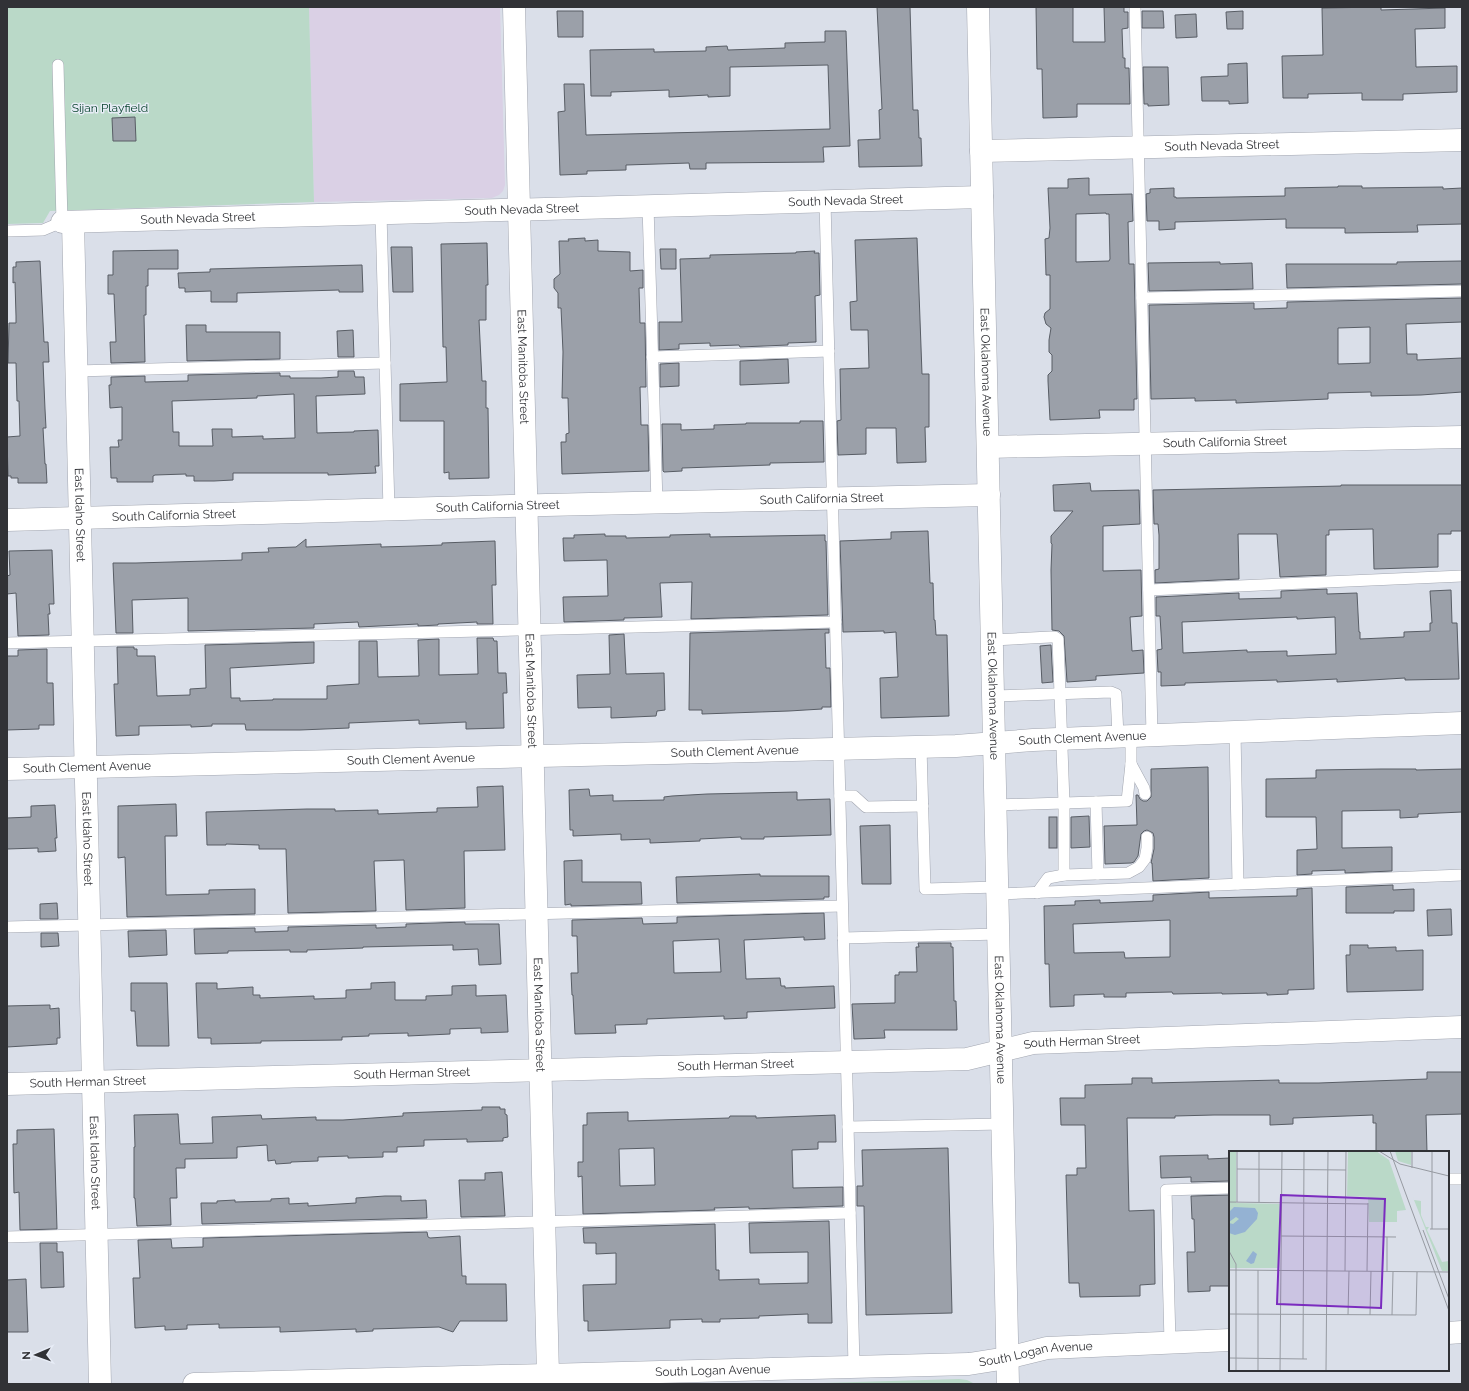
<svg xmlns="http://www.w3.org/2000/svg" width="1469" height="1391" font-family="Raleway,sans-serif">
<rect width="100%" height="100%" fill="#dadfe9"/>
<path fill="#dad0e5" d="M309,7H500L505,185L503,191L499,195L492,198L314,202Z"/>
<g fill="#bad9c8">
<path d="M7,7H309L314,202L50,211L43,223L7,224Z"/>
<path d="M959,1379L967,1380L975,1384H789Z"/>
</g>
<g fill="#9ba0a9" stroke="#585d65" fill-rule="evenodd">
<path d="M877,7H910L913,110H918L919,138H921L922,166L859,167L858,140L880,139L879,110L882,109Z"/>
<path d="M1036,7H1073V42H1105L1104,7H1124V12H1128V28L1122,29L1123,58H1125V68H1129L1130,104H1077V117L1043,118L1042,69H1037Z"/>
<path d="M1381,7V10L1445,8V28L1415,29L1416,67L1457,66V92L1403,94V100H1362V93L1308,94V98H1283L1282,56L1323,55L1322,8Z"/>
<path d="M557,11H583V37H558Z"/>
<path d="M1142,11H1163L1164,28H1142Z"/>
<path d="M1243,11V29H1227L1226,12Z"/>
<path d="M1196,14L1197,37L1176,38L1175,15Z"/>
<path d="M825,31H846L850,146L823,147L824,162L706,163V169H690L689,163L626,165V170L587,171V174L560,175L558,112L565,111L564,84H584L586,135L830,129L828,65L730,67V96L708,97V95L669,97V90L611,92V96H591L590,50L654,49V52L706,51V47L727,46L728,50L785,48V43L825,42Z"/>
<path d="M1247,63L1248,103L1229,104V101H1202L1201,77L1228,76V64Z"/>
<path d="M1143,67H1168L1169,105L1148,106V104H1144Z"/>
<path d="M135,117L136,141H113L112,118Z"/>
<path d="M1089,178V195L1132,194L1133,221L1128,222L1129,264H1134L1137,399H1134V410H1099L1100,418L1050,420L1048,381V375L1052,371V355L1049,352V340L1051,328L1046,324L1044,317L1045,313L1050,309V275H1046L1045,239L1049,238L1050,228L1048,188H1068V179ZM1106,213V214H1109L1110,259L1109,261L1076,262V214Z"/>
<path d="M1338,186H1362V188L1443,187V189L1462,188V224L1417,225L1418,232L1345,233V228H1286V219L1175,222V229L1159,230V221H1147L1146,194L1150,193V189L1174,188V197H1176V198L1285,196V188L1338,187Z"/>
<path d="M585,238V241L598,240V251L630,252V271L643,270V288H639L640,323H645L646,387H640L641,425H648L649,471L562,474L561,442H566V434L569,433L568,398H562L563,352L561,308H558V293L554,288V279L560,274L559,241H569L568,239Z"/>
<path d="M917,238L922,374H929V427H925L926,462L897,463L896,428H866V454L838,455L837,421L841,420L840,369L869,368L868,330H851L850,302L857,301L855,240Z"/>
<path d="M487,243L488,285H486V320H479L482,381H486V408H488L489,478L449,479V472L444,473V421H400V384L447,382L446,347H443L441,244Z"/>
<path d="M391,247H412L413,292H393Z"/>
<path d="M660,249H676V269H661Z"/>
<path d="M178,250V269H148V286H146V315H144L145,362L111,363L110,342H116L114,294H108V275H113V251Z"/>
<path d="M815,251L814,253H819L820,295L815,296L816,342L788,343V345L740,347L739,345L710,346V343L679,344V349L659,350V322H682L680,259L710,258V255L796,253V252Z"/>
<path d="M40,261L44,342H48L49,362H43L45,409L46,428H43L45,464H46L47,483H18V478H11V476H8L7,437L20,436L19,401H17L16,363H8L9,323H16V316L15,282L13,283V267H16V262Z"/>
<path d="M1462,261V284L1287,288L1286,264H1397V262Z"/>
<path d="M1220,262V264L1252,263L1253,289L1149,291L1148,263Z"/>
<path d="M362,265L363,292H339V290L237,293V302H211V291L185,292V288H179L178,273L210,272V269Z"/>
<path d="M1462,298V322L1406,324L1407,354H1417V360L1462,358V392L1421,395L1371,396V392L1328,393V399L1236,403V400L1195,401V398L1151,399L1149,305L1254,303V309L1287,308V302ZM1370,327V363L1338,364V328Z"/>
<path d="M186,325H206V332H280V359L187,361Z"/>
<path d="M353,330L354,357H338L337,331Z"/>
<path d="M788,359L789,383L740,385V361Z"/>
<path d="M679,363V386L660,387V364Z"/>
<path d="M338,371H354L355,377H364L365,394L316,396L317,433L354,432V431L378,430L379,466H375L376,473L328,475V473H233V480L214,481H194V476H186V474L155,475L153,476V482H117V478H111L110,447H119L118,440H122V407L110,408L109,385H111V377L145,376V382L188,381V375L280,373V376H290V378H321L338,377ZM294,394L295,438L263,439V436L232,437V429H212L213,446H179V432H173L172,401L257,398V396Z"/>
<path d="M800,421H823L824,462L770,463V465L682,468V471L664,472L663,471L662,424H681V430L714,429V425L746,424V423H800Z"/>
<path d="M1090,483L1091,491L1139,490L1140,524L1103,526V571L1141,570L1142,616L1130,617L1132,651L1143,650L1144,673L1096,676V680L1067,682L1064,636L1059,631L1052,630L1051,570L1052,544L1051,543V536L1073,511H1054L1053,485Z"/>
<path d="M1341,485H1462V531H1451V534H1438V567L1374,569L1373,529L1329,530V535H1326V575L1280,577L1277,534H1238L1239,579L1155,583V570L1159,569V535L1158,524H1154L1153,490L1341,486Z"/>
<path d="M928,531L930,583H933L934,620H935L936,635H947L949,716L881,718L880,678L898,677L896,632L884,633V631L843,632L840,541L891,539V532Z"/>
<path d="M605,534V536H626V538L670,537V535L710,534V537L825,535V541H826L828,615L691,619L692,582L660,583L662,617L624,618V620L564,622L563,597L608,596L607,560L564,561L563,538H574V535Z"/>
<path d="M306,539V547L381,544V547L416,546L442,545V543L495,541L496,585H492L493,624H477V622L438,624V625L418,626V624L359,627L358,622L314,624V628L188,631V598L132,600L133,633H116L113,563H136L242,560V553L269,552L268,548L296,547Z"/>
<path d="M52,550L54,604H49L50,614H48L49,635L18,636L16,593L7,594V576L10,575L9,551Z"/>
<path d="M1327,589V594L1357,593L1359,632H1360V639L1404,637V632L1430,631V623H1432L1430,591L1451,590L1452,623H1457L1459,679L1405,680V678L1337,682V679L1277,682V680L1185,683V685L1161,686V672H1158L1157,650L1162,649L1160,616H1156V597L1239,593V599L1281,598V591ZM1297,617V619L1335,617L1336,654L1287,656V651L1247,652V650L1183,653L1182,622Z"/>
<path d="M829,629V633H825L826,668H830L831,707H822V709L789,711L702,714V710H689L690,633Z"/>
<path d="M624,634L626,674L664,673L665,710L657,711L656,716L611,718V707L578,708L577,675L610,674L609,635Z"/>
<path d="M477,638H493L494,641H497L498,673H506L507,693H503L504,728L466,729V722L419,724V720L349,723V728L300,730H246L245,724H212V726L191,727V725L139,726V735L116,736L114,684H118L117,647H134V649H137V656H155L157,696L190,695V689L206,688L205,645L314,642V663L230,668L231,698H240V701L273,700V699H327V686L359,684V641H377L378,677L419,676L418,640L439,639V675L478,674Z"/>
<path d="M1051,645L1053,682L1042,683L1040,646Z"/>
<path d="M47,649V683H53L54,725H39V729L7,730V656H18V650Z"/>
<path d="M1208,767L1209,878L1153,881L1152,863H1151L1154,849V837L1153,833L1147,830L1144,831L1141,834L1138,856L1134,862L1131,863L1105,864L1104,826L1137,825L1136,795H1138L1140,799L1143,801H1147L1151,797V769Z"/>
<path d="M1381,769H1416V770L1462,769V812L1418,814V817L1400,818V810L1342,811V848L1392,847V871L1345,873V870L1312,871V874L1297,875V850L1317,849L1316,817H1266V779L1316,778V770Z"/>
<path d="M503,786L505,850L464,851L465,908L406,910L404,860L374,861L376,911L288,913L286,849H259V845L226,844V845H207L206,812L307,809H335V811L378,810V814L437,812V808L478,807L477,787Z"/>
<path d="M589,789L590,796L613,795V801L664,800V797L672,796L707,794L797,792V800L830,799L831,835L764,837V839H741V837L700,839V841L650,843V839L621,840V834L573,836V830H570L569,790Z"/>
<path d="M176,804L177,836H165L166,895L209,894V890L255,889V914L127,917L125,857L118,858V806Z"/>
<path d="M55,805L57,838H55L56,851L38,852V848L7,849V818L31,817V806Z"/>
<path d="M1089,816L1090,847L1071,848V817Z"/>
<rect x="1049" y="817" width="8" height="31"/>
<path d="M890,825L891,884H862L860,826Z"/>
<path d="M582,860V882H641L642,904L571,906V904L565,905L564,861Z"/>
<path d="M760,874V876H829V897H824V899L677,903L676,877Z"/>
<path d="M1393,885V890L1414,889V911H1394V913H1346V887Z"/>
<path d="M1312,888L1314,989L1288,990V994L1267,995V993L1222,994V993L1173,994L1172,992L1126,993V997H1104V994L1074,995V1006L1050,1007L1049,964H1045L1044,906L1075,905V901L1100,900V903L1153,901V895L1209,892V898L1293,896H1297V889ZM1170,920V957L1125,958L1124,952L1074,953L1073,924Z"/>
<path d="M57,903L58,919H40V904Z"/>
<path d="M1451,909L1452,935L1428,936L1427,910Z"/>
<path d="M824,913L825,939L804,940V937L744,940L746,979L780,978L781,986H785V988L834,986L835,1008L747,1012V1018L724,1019V1016L647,1019V1024L615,1025L616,1033L575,1034L573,995H572L571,973H578L577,936H572V920L642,918L643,924L677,923V917ZM719,939L721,972L674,973L673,941Z"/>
<path d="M465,922V924H499L501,964L479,965L478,949L453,950V945L363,947V948L307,950V952H290V950L228,951V953L195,954L194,929L255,928V932L288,931V927L376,925V928L406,927V924Z"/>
<path d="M166,930L167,955L129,957L128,931Z"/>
<path d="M41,933H58L59,946L41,947Z"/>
<path d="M918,943H951V947H953L954,1001H956L957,1030H884L885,1038L854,1039L852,1004L895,1003V975H899V972H917L916,947H919Z"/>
<path d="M1350,945H1368V948L1396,947V951L1423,950V990L1347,992L1346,955H1350Z"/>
<path d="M395,982V1000H426V996L452,995V986L476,985V996L506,995L508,1032L481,1033V1028L450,1029V1034L408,1036V1033L369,1034V1036L342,1037V1040L261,1041V1043L211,1044V1038H198L196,983H217V989L253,987V995H260V998L314,996V999L346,998V990L371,989V983Z"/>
<path d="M131,983H167L169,1046H137L135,1011H131Z"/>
<path d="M50,1005V1009L59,1008L60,1038H57V1044L7,1047V1006Z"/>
<path d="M1427,1072H1462V1114L1426,1115L1427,1152H1376V1123H1373V1115L1293,1118V1124L1270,1125V1115H1214L1175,1116V1118H1127L1129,1211L1154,1210L1155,1284L1140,1285V1296L1080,1297L1079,1283H1069L1066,1175H1077V1168H1086L1085,1125H1061L1060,1098H1085V1085L1132,1084V1078H1152V1083L1279,1080V1083H1319L1427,1079Z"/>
<path d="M482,1107H500V1109H505V1114L507,1115L508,1137L503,1138V1141L467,1142V1139L424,1140V1146L397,1147V1152H383V1157L348,1158V1156L318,1157V1161L291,1162V1163L276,1164L275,1160L268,1161L267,1145L237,1147V1158L185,1159V1168H176L177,1198H170L171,1225L137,1226L135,1198H134V1147H135L134,1115L178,1114L180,1144L213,1143L212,1117L261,1115L262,1119L316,1117V1120H343L403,1116V1113L482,1110Z"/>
<path d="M628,1112V1121L729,1118L730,1116H756V1118L835,1115L836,1142H818V1149L792,1150L793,1188L843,1187V1206L749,1209V1207L714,1208L715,1210L583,1214L582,1176L578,1177V1162H583V1125H587V1113ZM654,1148L655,1185L620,1186L619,1149Z"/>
<path d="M54,1129L57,1229L20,1230L19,1192L14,1193L13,1144H17V1130Z"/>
<path d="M948,1148L952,1313L866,1315L864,1206H857V1186H863L862,1150Z"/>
<path d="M1208,1155V1159L1230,1158V1181L1191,1182V1177L1161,1178L1160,1156Z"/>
<path d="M502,1172L505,1216L461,1217L459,1180H485V1173Z"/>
<path d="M1230,1195V1286H1210V1291L1188,1292L1187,1252H1195L1194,1219H1192L1191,1196Z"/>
<path d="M385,1196H401V1201L426,1200L427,1218L202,1224L201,1203H217V1201L235,1200V1202L271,1201V1199L289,1198V1204L308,1203V1206L356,1203V1198Z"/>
<path d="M829,1221L832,1323H808V1314L759,1316V1318L720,1319V1322H702V1319L670,1320V1328L588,1331V1321H584L583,1285L616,1284V1253L596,1254V1243H584L583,1228L715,1224L716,1270H719V1280L759,1279V1284H762L808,1283V1252L750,1253L749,1223Z"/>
<path d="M427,1232L428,1237L430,1238L460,1236L462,1276H466V1284H506L507,1321H460L453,1332L439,1327L373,1329V1331L356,1332V1329L280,1332V1327L219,1328V1324L187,1325V1329L165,1330V1326L135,1328L133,1278H140L138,1240L171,1239L172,1248L203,1247V1238Z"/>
<path d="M40,1243H57V1252H63L64,1287L41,1288Z"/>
<path d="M26,1279L28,1332H7V1280Z"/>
</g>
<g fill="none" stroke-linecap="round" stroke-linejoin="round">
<g stroke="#a2a6b0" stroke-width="12">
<g id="service">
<path d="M1135,7L1152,735"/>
<path d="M825,201L854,1366"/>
<path d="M648,206L657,503"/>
<path d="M381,213L389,510"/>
<path d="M7,231L43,230L62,222L58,65"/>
<path d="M1142,298L1462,291"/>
<path d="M652,357L829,351"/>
<path d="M76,371L385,363"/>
<path d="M1149,590L1462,576"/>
<path d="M993,640L1050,637H1055L1058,639L1064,803V875"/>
<path d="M7,643L836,622"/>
<path d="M994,696L1111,692L1116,694L1118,736"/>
<path d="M1235,732L1238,884"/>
<path d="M921,747L925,889L998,887"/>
<path d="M1131,764L1144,788L1145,794"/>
<path d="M840,796H854L866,807L923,806"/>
<path d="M1096,802L1098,874"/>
<path d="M996,805L1127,801L1131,764V736"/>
<path d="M1037,893L1048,878L1064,875L1128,873L1139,867L1145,859L1147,848V837"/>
<path d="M998,894L1462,875"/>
<path d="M7,927L842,906"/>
<path d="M843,938L999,934"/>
<path d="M848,1127L1003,1124"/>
<path d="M1448,1179H1462"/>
<path d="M7,1237L850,1213"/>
<path d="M1170,1342L1166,1190L1230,1188"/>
</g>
</g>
<g stroke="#a2a6b0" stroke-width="23">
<g id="minor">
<path id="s1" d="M514,7L548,1375"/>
<path id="s2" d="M981,151L1462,140"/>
<path id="s3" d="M62,222L982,197"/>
<path id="s4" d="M73,222L100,1384"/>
<path id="s5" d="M988,447L1462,437"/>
<path id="s6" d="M7,520L546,505L989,495"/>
<path id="s7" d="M7,1084L967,1059L1033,1043L1462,1027"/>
<path d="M1448,1333L1462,1332"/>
<path id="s8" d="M194,1384L969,1364L1007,1358L1047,1348L1230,1340"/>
</g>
</g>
<g stroke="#a2a6b0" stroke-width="23">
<g id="tertiary">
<path id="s9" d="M7,769L956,746L1033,740L1462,723"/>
</g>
</g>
<g stroke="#a2a6b0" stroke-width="23">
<g id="secondary">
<path id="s10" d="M978,7L1008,1384"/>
</g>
</g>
<use href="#service" stroke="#fff" stroke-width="11"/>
<use href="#minor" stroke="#fff" stroke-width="22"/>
<use href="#tertiary" stroke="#fff" stroke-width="22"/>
<use href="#secondary" stroke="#fff" stroke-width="22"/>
</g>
<g text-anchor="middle" stroke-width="3" stroke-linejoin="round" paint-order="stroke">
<g font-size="12" fill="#08432c" stroke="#e7ecf6">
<text x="110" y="112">Sijan Playfield</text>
</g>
<g font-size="12" fill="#313236" stroke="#e7ecf6">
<text dy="4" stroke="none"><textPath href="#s2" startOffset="241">South Nevada Street</textPath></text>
<text dy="4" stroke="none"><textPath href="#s3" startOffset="784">South Nevada Street</textPath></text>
<text dy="4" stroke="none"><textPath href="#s3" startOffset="460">South Nevada Street</textPath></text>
<text dy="4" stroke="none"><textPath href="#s3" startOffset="136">South Nevada Street</textPath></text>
<text dy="4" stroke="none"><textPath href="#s1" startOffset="360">East Manitoba Street</textPath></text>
<text dy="4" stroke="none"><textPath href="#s10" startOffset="365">East Oklahoma Avenue</textPath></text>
<text dy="4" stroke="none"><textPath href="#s5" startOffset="237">South California Street</textPath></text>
<text dy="4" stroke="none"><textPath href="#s6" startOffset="815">South California Street</textPath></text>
<text dy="4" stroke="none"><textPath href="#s6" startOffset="491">South California Street</textPath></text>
<text dy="4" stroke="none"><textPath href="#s4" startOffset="293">East Idaho Street</textPath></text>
<text dy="4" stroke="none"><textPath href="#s6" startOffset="167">South California Street</textPath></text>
<text dy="4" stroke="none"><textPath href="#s1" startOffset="684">East Manitoba Street</textPath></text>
<text dy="4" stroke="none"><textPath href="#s10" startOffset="689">East Oklahoma Avenue</textPath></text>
<text dy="4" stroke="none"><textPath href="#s9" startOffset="1076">South Clement Avenue</textPath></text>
<text dy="4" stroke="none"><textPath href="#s9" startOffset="728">South Clement Avenue</textPath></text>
<text dy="4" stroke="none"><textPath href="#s9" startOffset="404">South Clement Avenue</textPath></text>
<text dy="4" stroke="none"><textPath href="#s9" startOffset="80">South Clement Avenue</textPath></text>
<text dy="4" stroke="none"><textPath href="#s4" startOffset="617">East Idaho Street</textPath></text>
<text dy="4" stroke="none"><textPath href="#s1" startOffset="1008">East Manitoba Street</textPath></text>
<text dy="4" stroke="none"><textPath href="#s10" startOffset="1013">East Oklahoma Avenue</textPath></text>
<text dy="4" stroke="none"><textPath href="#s7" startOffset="1077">South Herman Street</textPath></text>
<text dy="4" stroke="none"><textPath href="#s7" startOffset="729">South Herman Street</textPath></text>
<text dy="4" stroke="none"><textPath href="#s7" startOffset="405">South Herman Street</textPath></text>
<text dy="4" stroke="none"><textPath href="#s7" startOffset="81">South Herman Street</textPath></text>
<text dy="4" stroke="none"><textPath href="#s4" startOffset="941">East Idaho Street</textPath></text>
<text dy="4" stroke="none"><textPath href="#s8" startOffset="843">South Logan Avenue</textPath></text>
<text dy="4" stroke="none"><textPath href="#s8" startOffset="519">South Logan Avenue</textPath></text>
</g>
</g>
<g transform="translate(1229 1151)">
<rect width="220" height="220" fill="#dadfe9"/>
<path d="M0,0H7V52L51,53L50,117H0ZM119,0H147L160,9L177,59L168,60V71H140L139,46L118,45ZM166,0L182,1V14L169,10ZM183,44L185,49L192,50V64L197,76H200L198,79L213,111L220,110V120H213Z" fill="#bad9c8"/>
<path d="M5,56L26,57L29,62L28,68L16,81L6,84L0,82V72L4,73L10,68L7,66L0,71V61ZM24,100L28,103L25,112L22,113L17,110Z" fill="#94b2d3"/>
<path fill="none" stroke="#969aa1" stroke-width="1" d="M150,0L171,13L220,25M161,0L220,160M183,17V0M8,18L117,19M0,51L139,53M8,51V0M30,51V0M201,78H220M203,78V0M194,79L220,148M52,85L167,86M0,100L7,113V220M0,119L220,121M116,120L117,0M138,120L139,52M158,121V86M0,163L187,164L188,121M119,164L120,120M141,164L142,120M163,164L164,121M0,207L78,208M74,208L75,0M29,220V119M51,220L53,0M97,220L99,0"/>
<path fill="#7b2cbf" fill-opacity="0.15" stroke="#7b2cbf" stroke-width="2" d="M52,44L156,48L152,157L48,153Z"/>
<rect width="220" height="220" fill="none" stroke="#313236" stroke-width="2"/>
</g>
<rect width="1469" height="1391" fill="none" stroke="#313236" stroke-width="16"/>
<g transform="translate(36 1355) rotate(268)" stroke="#e7ecf6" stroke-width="3" paint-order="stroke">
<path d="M0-3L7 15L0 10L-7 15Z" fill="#313236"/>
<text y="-6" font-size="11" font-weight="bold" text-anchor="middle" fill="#313236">N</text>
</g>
</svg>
